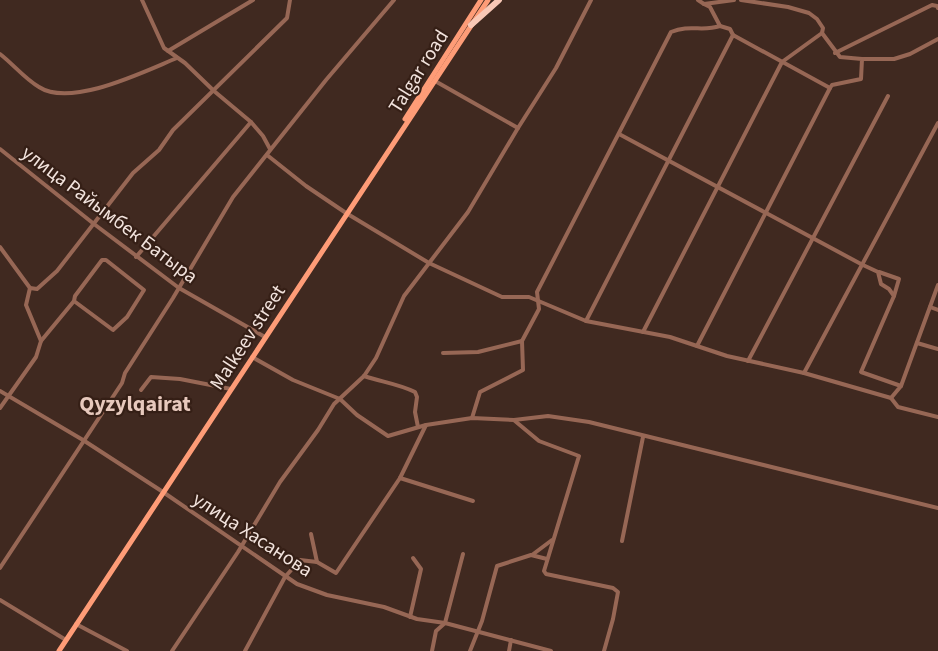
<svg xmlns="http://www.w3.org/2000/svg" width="938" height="651" font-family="'Source Sans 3',sans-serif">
<rect width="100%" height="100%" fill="#402920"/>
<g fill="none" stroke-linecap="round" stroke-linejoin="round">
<g stroke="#976755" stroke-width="4">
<path d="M142,0L164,48L185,63L214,91L251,122L263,136L270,149"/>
<path d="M698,0L704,4"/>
<path d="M741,0L788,7L809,13L817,19L823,28L822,33"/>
<path d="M733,35L730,29L720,26L710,7L704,4L734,0"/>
<path d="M168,51L253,0"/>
<path d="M835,53L932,5L937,6L938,8"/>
<path d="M0,54C13,64 25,79 39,87C71,108 145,71 177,58"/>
<path d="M862,59H894L910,54L938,39"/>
<path d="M435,81L518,128"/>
<path d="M619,134L861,264"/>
<path d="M0,149L94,224L179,288L265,337"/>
<path d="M267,155L306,186L346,213L429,263L502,297H529L586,321L670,337L727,356L804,373L891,398L898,407L938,417"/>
<path d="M0,247L30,288L37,289L57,271L133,173L159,150L173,130L287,18L290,0"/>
<path d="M136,257L251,122"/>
<path d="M863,265L878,272L881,284L889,289L894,296L861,372L901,386L891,398"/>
<path d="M879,272L899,279L894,296"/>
<path d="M930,307L938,310"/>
<path d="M586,321L733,35L830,88"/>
<path d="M643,332L782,62L822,33L840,57L862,59L861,79L832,85L830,88L697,346"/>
<path d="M41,341L74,301L75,296L102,260H106L144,290L127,317L113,330L74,301"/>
<path d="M917,343L938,349"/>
<path d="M443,353L478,352L522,341"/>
<path d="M252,357L293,380L340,399L357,415L388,436L426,425L472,418L514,420L548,416L589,422L938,508"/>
<path d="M748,361L888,96"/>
<path d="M804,373L938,123"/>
<path d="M364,376C382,382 399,384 415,392L417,397L415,412L418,427"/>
<path d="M901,386L938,285"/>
<path d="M141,390L151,377L180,379L231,389"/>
<path d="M0,391L83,440L163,492L297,584L327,595L384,607L417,619L445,623L551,651"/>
<path d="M0,408L36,357L41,341L26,305L30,288"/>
<path d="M472,418L480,392L523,370L522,341L539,309L537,292L671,32C690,24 702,32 720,26"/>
<path d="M515,421L539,441L579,456L544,571L546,574L613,588L618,592L613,619L604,651"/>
<path d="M400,478L473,501"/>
<path d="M311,534L317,562"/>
<path d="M622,541L643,437"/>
<path d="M532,555L552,540"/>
<path d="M0,568L122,383L125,373L173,298L233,197L326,80L394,0"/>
<path d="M0,600L66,640"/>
<path d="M410,617L421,569L413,558"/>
<path d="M76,624L127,651"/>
<path d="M172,651L238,552L280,482L318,430L334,404L364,376L376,358L404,296L468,212L518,128L556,68L591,0"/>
<path d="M245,651L285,577L300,560L317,562L336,573L400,478L426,425"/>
<path d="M432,651L436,631L445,623L463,554"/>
<path d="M470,651L482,621L497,566L531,555L547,559"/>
<path d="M509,651L511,640"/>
</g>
<g stroke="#fe9c77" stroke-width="5">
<path d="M405,119L481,0"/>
<path d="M59,651L488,0"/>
</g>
<path stroke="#f8c8b6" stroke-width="6" d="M471,25L499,0"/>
</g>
<g text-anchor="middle" stroke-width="4.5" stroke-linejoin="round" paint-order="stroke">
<g font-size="20" fill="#f2e3dd" stroke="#351f16">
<text transform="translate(418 71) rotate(-58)" y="7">Talgar road</text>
<text transform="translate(110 214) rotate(37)" y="7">улица Райымбек Батыра</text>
<text transform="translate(247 337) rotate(-57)" y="7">Malkeev street</text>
<text transform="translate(253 534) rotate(33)" y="7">улица Хасанова</text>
</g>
<g font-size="22" font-weight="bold" fill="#e7c9bd" stroke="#351f16">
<text x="135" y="411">Qyzylqairat</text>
</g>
</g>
</svg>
